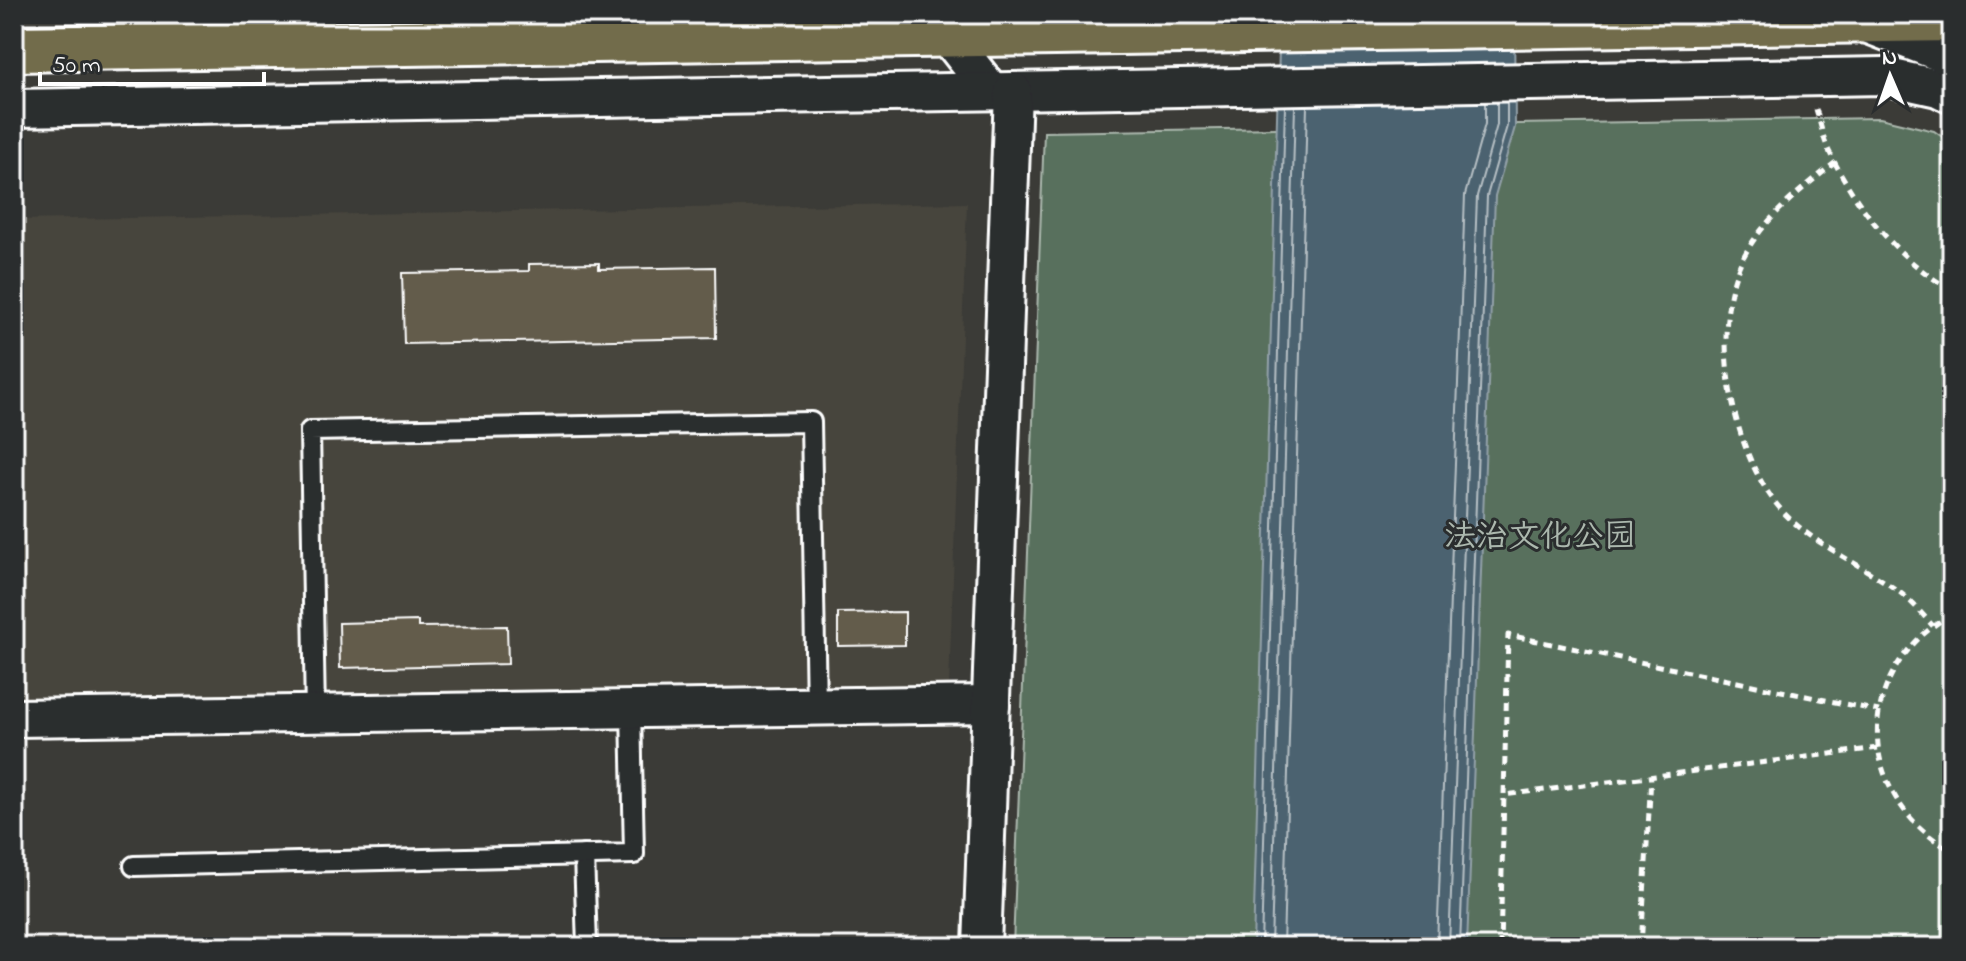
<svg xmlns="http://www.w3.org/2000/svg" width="1966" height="961" font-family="'Indie Flower','LXGW WenKai TC',sans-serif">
<rect width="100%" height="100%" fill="#3b3b37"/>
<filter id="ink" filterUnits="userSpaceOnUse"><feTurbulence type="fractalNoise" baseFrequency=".0125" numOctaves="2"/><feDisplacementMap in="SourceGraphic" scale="16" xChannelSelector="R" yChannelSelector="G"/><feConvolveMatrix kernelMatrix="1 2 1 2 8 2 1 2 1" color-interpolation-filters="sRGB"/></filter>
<g filter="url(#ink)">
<path fill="#47453d" d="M967,203L949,686L14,698V220Z"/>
<path fill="#58705d" stroke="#acb8ae" stroke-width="2" d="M1880,118L1934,131L1952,144V947H1013L1044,132Z"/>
<path fill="#4b626f" stroke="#93a1a9" stroke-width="2" d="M1280,14H1514L1515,127L1495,196L1467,947H1253Z"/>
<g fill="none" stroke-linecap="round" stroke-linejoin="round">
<g stroke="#b7c0c5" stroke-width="2">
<path d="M1261,947L1285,106"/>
<path d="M1271,947L1295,106"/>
<path d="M1283,947L1307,106"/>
<path d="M1437,947L1465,195L1485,124V103"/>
<path d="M1449,947L1477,196L1497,125V103"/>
<path d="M1460,947L1487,196L1507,126V102"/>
</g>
</g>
<g fill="#635b4b" stroke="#fff" stroke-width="2">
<path d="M599,263V269L715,267L716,338L404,344L402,273L529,271V264Z"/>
<path d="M905,612V645L838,646V613Z"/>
<path d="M418,621V627L507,626L508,664L340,668L339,623Z"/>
</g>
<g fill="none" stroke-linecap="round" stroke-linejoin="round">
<g stroke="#fff" stroke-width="24">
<g id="lane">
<path d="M315,714L310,431L811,422L816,707"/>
<path d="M584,855L587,947"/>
<path d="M134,866L634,854L631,709"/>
</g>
</g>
<g stroke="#fff" stroke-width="42">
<g id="street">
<path d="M947,35L991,91"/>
<path d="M14,108L1884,76L1938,88L1952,95"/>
<path d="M14,718L991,704"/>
<path d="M982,947L1013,91"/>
</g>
</g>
<g stroke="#fff" stroke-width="50">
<path id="secondary" d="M1867,20L1952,53"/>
</g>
<g stroke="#fff" stroke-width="50">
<path id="primary" d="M14,49L1952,19"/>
</g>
<g stroke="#fff" stroke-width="5" stroke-dasharray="8 6" stroke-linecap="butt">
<path d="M1816,109C1820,122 1823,138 1829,151C1855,205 1898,261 1952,290"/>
<path d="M1836,162C1799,191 1756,224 1738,269C1710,339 1733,462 1787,516C1818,547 1863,565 1898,591C1911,600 1922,614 1933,626"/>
<path d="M1952,614C1852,671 1853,795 1952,851"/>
<path d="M1878,748L1504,795L1508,635L1879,711"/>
<path d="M1500,947L1504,795"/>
<path d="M1641,947L1651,777"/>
</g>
<use href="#lane" stroke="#2a2d2e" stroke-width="18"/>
<use href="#street" stroke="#2a2d2e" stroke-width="36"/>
<use href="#secondary" stroke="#2a2d2e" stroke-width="44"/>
<use href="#primary" stroke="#726c4b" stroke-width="44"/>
</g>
</g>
<g text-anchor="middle" stroke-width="6" stroke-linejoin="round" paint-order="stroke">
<g font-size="32" fill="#acb8ae" stroke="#2a2d2e">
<text x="1540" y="546">法治文化公园</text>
</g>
</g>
<rect width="1966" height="961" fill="none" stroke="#2a2d2e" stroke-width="48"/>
<rect x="24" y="24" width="1918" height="913" fill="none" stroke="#fff" stroke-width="3" filter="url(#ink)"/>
<g transform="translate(1890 76) rotate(358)" stroke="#2a2d2e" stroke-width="6" paint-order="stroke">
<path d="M0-6L14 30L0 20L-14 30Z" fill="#ffffff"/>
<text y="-12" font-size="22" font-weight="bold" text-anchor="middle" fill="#ffffff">N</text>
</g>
<path d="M40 72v12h224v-12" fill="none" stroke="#ffffff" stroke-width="4"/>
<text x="52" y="72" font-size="24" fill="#ffffff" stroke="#2a2d2e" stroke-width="6" paint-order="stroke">50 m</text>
</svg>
